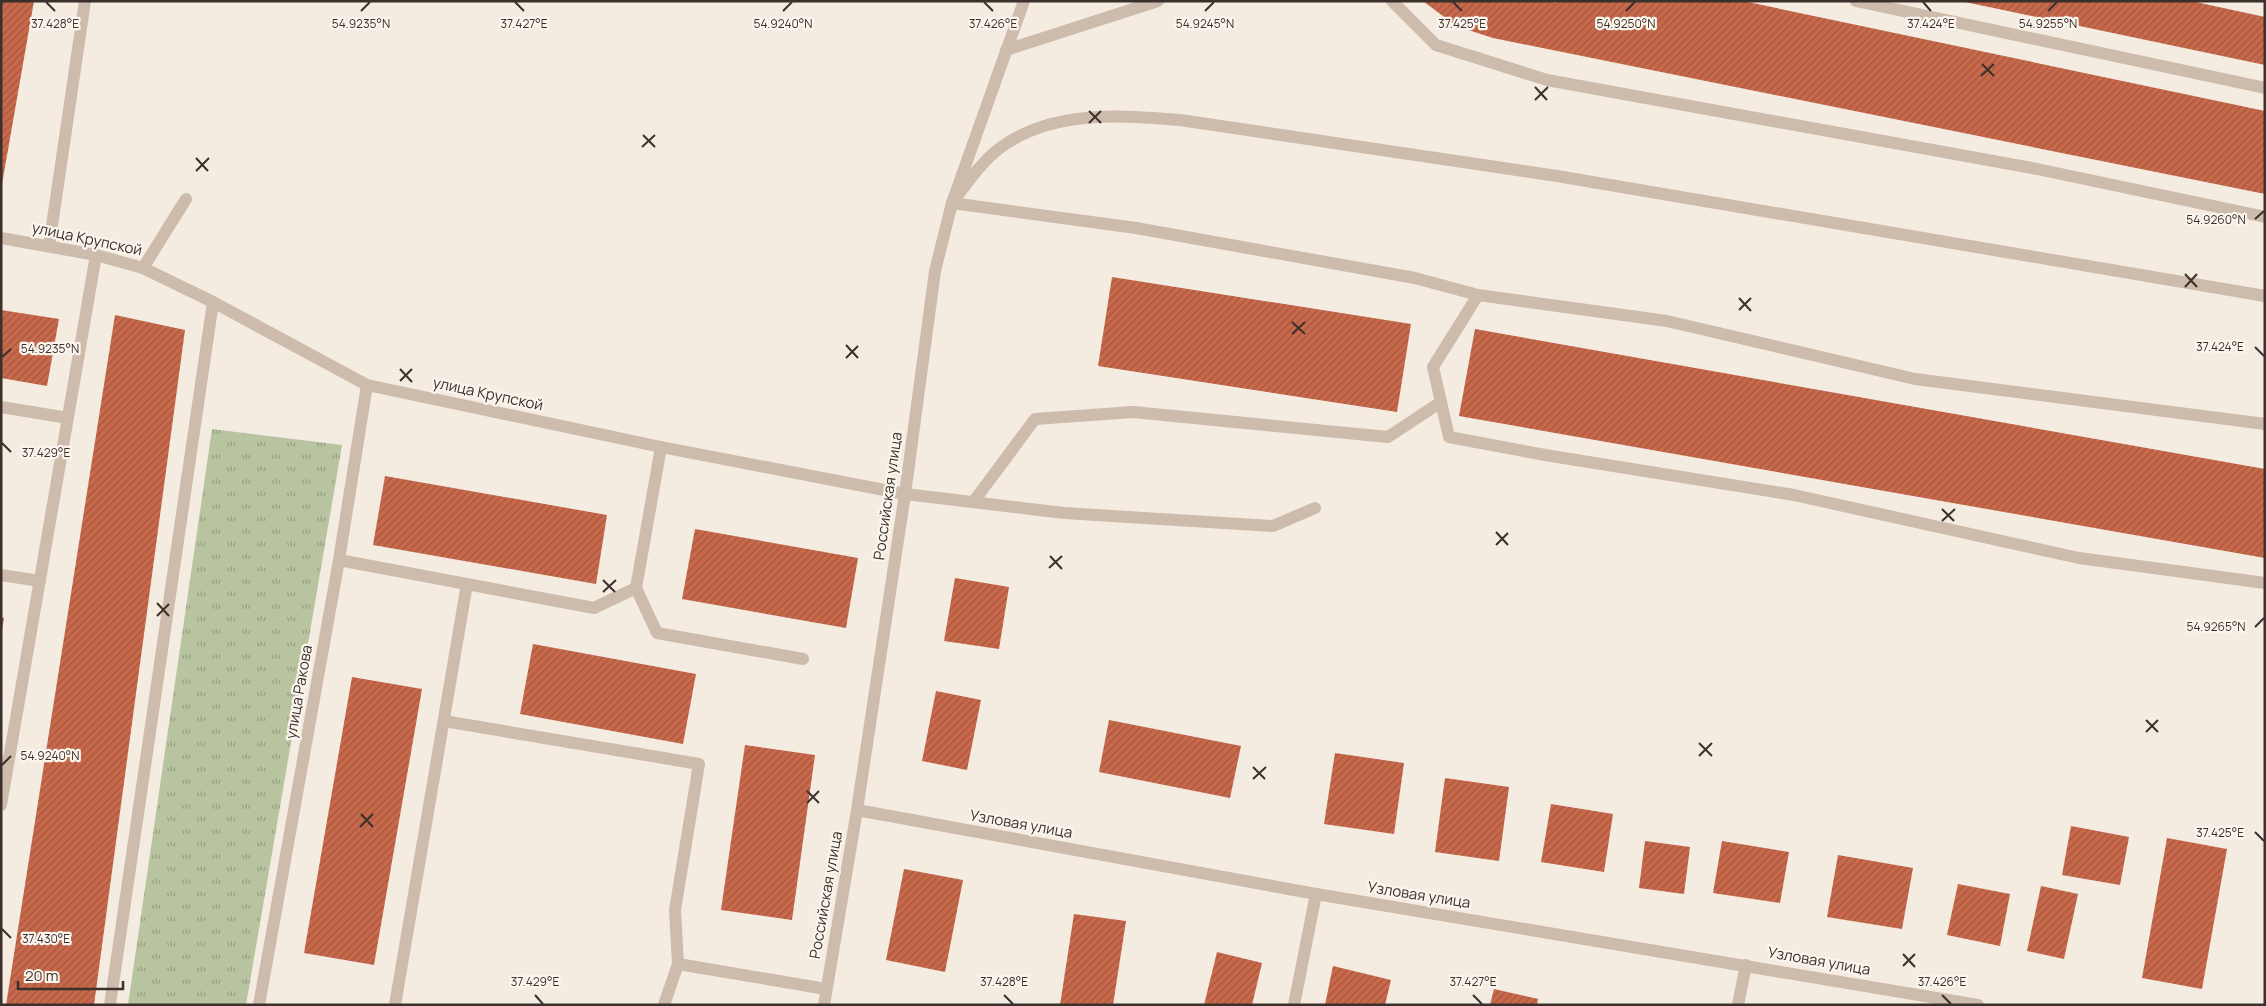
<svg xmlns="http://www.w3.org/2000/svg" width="2266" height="1006" font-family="Manrope,sans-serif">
<defs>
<pattern id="grass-tufts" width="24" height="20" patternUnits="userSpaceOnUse" patternTransform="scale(1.25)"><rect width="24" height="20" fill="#b8c4a0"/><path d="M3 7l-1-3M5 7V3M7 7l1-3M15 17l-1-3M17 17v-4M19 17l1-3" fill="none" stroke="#97a083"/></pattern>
<pattern id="building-hatch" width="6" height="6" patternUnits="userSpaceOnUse" patternTransform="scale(1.25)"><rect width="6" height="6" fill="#c8694b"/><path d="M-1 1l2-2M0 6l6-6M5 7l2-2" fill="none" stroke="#a4573f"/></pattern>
</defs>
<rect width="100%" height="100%" fill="#f4ebe1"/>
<path fill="url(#grass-tufts)" d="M212,429L342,445L246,1005H128Z"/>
<g fill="url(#building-hatch)">
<path d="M1,1H34L2,184H1Z"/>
<path d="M1423,1H1549L1557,3V1H1743L2265,111V194L1493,38L1456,26Z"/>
<path d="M2191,1L2265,17V65L1965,2Z"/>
<path d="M1112,277L1411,324L1397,412L1098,366Z"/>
<path d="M1,310L59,319L47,386L1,378Z"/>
<path d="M115,315L185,330L94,1005H6Z"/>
<path d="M1475,329L2265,469V558L1459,416Z"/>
<path d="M385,476L607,515L596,584L373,545Z"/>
<path d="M695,529L858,558L846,628L682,599Z"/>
<path d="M955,578L1009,587L999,649L944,641Z"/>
<path d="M1,617L4,618L2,630H1Z"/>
<path d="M533,644L696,674L683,744L520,714Z"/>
<path d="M352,677L422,689L374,965L304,953Z"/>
<path d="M936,691L981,700L967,770L922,761Z"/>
<path d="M1109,720L1241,746L1230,798L1099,772Z"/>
<path d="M745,745L815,755L792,920L721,910Z"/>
<path d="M1335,753L1404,763L1394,834L1324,824Z"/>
<path d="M1445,778L1509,787L1499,861L1435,852Z"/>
<path d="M1551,804L1613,814L1604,872L1541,862Z"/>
<path d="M2071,826L2129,837L2120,885L2062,875Z"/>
<path d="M2167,838L2227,849L2202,989L2142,978Z"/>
<path d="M1645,841L1690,847L1684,894L1639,888Z"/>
<path d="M1722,841L1789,852L1780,903L1713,893Z"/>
<path d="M1838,855L1913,868L1902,929L1827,917Z"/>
<path d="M904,869L963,880L945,972L886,960Z"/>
<path d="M1958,884L2010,894L2000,946L1947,935Z"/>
<path d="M2041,886L2078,894L2064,959L2027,951Z"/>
<path d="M1074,914L1126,921L1113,1005H1060Z"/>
<path d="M1217,952L1262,963L1252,1005H1204Z"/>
<path d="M1333,966L1391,980L1385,1005H1325Z"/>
<path d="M1494,989L1538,999L1537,1005H1490Z"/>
</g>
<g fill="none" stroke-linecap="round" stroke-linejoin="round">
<g stroke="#cdbbac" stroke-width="12">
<path d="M1392,1L1436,45L1547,80L2037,169L2265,217"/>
<path d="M1856,1L2265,88"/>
<path d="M1006,50L1158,1"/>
<path d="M952,203L1136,228L1415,278L1478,295"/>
<path d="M143,268L186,199"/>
<path d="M1,407L68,418"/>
<path d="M2265,424L1915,379L1667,321L1478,295L1433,367L1449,437L1545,455L1794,495L2079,558L2265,583"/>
<path d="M661,447L636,588L657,633L803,659"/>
<path d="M905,494L1064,513L1273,526L1315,508"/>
<path d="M974,501L1035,419L1133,412L1388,437L1441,402"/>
<path d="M339,560L594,608L636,588"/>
<path d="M1,575L40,581"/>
<path d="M444,721L699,764L675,910L678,964"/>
<path d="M110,1005L213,302"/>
<path d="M395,1005L467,584"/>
<path d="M664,1005L678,964L826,989"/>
</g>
<g stroke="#cdbbac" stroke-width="12">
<path d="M952,203C966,185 981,162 1000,148C1051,110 1120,115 1180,120L1557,176L2265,296"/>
<path d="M1,238L96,255L143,268L213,302L367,385L661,447L905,494"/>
<path d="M49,246L85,1"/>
<path d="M1,805L96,255"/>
<path d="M857,810L1316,894L1978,1005"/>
<path d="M259,1005L339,560L367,385"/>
<path d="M824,1005L857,810L905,494L935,271L952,203L1024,1"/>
<path d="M1294,1005L1316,894"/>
<path d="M1738,1005L1746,965"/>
</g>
</g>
<path fill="none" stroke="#3b302b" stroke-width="2" d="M46,2L55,11M515,2L524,11M984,2L993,11M1453,2L1462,11M1923,2L1931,11M361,11L370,2M783,11L792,2M1205,11L1214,2M1626,11L1635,2M2048,11L2057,2M1982,64L1994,76M1981,76L1994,64M1535,87L1547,100M1535,100L1548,87M1089,111L1101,123M1089,123L1101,111M643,135L655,147M642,147L655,135M196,158L208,171M196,171L209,158M2255,219L2264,211M2185,274L2197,287M2185,287L2197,274M1739,298L1751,311M1739,310L1751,298M1292,322L1305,334M1292,334L1305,322M846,345L858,358M2255,347L2264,356M2,357L11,349M846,358L858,346M400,369L412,382M400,381L412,369M2,443L11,452M1942,509L1954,521M1942,521L1955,509M1496,532L1508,545M1496,545L1508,533M1050,556L1062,569M1049,568L1062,556M603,580L615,592M603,592L616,580M157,603L169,616M157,616L169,604M2255,627L2264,618M2146,720L2158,732M2146,732L2158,720M1699,743L1712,756M1699,756L1712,743M2,765L11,756M1253,767L1265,779M1253,779L1266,767M807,791L819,803M807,803L819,791M361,814L373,827M360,827L373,814M2255,832L2264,841M2,929L11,938M1903,954L1915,967M1903,966L1915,954M535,995L543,1004M1004,995L1013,1004M1473,995L1482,1004M1942,995L1951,1004"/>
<g text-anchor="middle" stroke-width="4.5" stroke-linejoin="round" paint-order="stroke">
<g font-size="15" fill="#3b302b" stroke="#fbf5ee">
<text transform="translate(87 239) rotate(12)" y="5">улица Крупской</text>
<text transform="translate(488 394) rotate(12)" y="5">улица Крупской</text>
<text transform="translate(888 496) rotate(-82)" y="5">Российская улица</text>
<text transform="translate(299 692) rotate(-80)" y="5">улица Ракова</text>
<text transform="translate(1021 824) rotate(10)" y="5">Узловая улица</text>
<text transform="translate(826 895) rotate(-80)" y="5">Российская улица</text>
<text transform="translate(1419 895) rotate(9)" y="5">Узловая улица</text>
<text transform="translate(1819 961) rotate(10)" y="5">Узловая улица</text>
</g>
</g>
<g font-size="12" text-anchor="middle" fill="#3b302b" stroke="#fbf5ee" stroke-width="4.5" stroke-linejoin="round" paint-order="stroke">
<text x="361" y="28">54.9235°N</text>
<text x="783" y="28">54.9240°N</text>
<text x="1205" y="28">54.9245°N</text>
<text x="1626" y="28">54.9250°N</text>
<text x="2048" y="28">54.9255°N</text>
<text x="55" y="28">37.428°E</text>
<text x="524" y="28">37.427°E</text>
<text x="993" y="28">37.426°E</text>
<text x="1462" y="28">37.425°E</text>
<text x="1931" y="28">37.424°E</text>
<text x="2216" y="224">54.9260°N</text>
<text x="2220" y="351">37.424°E</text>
<text x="50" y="353">54.9235°N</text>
<text x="46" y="457">37.429°E</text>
<text x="2216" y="631">54.9265°N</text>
<text x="50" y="760">54.9240°N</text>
<text x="2220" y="837">37.425°E</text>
<text x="46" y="943">37.430°E</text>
<text x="535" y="986">37.429°E</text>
<text x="1004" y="986">37.428°E</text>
<text x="1473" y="986">37.427°E</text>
<text x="1942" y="986">37.426°E</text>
</g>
<rect width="2266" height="1006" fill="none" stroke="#3b302b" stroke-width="5"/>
<path d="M18 981v8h105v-8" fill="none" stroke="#3b302b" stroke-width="2.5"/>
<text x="25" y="981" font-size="15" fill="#3b302b" stroke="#fbf5ee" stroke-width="4" paint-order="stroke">20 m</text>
</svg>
